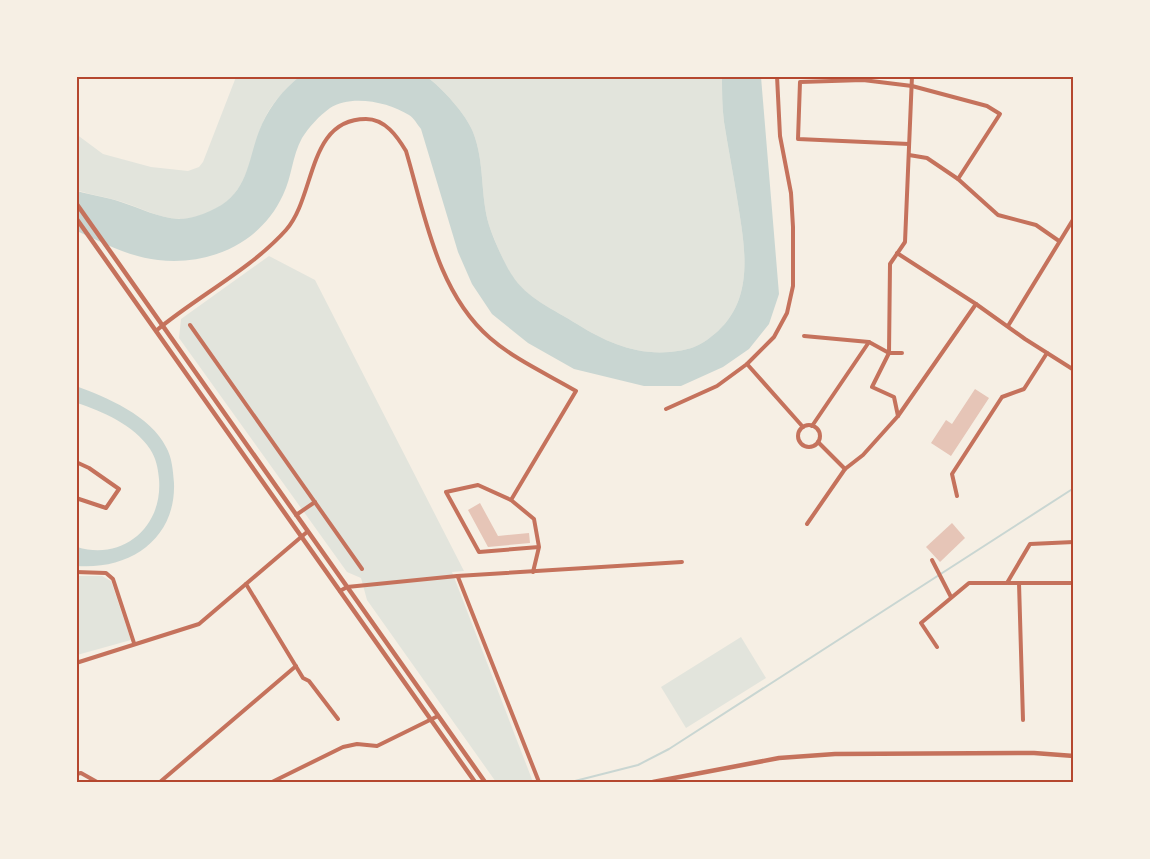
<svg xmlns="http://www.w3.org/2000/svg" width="1150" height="859" font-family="'Archivo Narrow',sans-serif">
<rect width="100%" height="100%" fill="#f6efe4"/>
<g fill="#e2e4dc">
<path d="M236,77H299C283,91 268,107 261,127C248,163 248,196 207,213C199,216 190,219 181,219C160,219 139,207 119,201C106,197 92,195 79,191L76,188V134L103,154L151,167L188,171L199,167L203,162Z"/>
<path d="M427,77H722C722,91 722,107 724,122C728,147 733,173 737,198C744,243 756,296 718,331C702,345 692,350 670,352C635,355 606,342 577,324C555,310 526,298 511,275C505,265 493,237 489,225C480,195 485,162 473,132C466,114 442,88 427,77Z"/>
<path d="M269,256L315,280L464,571L452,572L533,782H496L367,600L361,578L347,572L179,338L181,319Z"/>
<path d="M77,576H102L111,581L131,640L77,655Z"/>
<path d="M741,637L766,678L686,728L661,687Z"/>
</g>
<g fill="#c9d6d2">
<path d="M299,77H427C442,88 466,114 473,132C485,162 480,195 489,225C493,238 505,265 512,275C526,298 555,310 577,324C606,342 635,355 670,352C692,350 702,345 718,331C756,296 744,243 737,198C733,173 728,147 724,122C722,107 722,91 722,77H761L779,294L769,324L749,349L723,367L681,386H644L574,369L528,343L492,314L472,284L458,252L421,129C417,124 414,118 409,115C389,102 351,94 330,108C319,116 309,127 302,138C292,156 292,177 283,195C261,243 210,266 158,260C130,257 103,243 77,231V191C91,195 107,197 121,202C140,208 159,218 179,219C190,219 201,215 210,211C251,194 247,157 262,124C271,105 283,90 299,77Z"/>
<path d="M76,386C106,397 151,416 166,447C172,457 173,471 174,483C176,539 130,570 77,566V547C123,561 163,527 159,479C158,468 156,458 150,449C134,425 102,411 77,403Z"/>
</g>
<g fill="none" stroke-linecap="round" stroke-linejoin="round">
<path stroke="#c9d6d2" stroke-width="2" d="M571,782L638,765L669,749L1074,488"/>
</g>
<g fill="#e6c5b7">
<path d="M975,389L989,398L951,456L931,443L946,420L952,424Z"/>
<path d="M480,503L498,536L529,533L530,543L488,547L468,510Z"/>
<path d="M952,523L965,538L940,562L926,547Z"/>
</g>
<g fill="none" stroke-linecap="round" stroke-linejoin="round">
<g stroke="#c5725c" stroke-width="4">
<path d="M909,144L798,139L800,82L863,80L912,86L987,106L1000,114L958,179"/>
<path d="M909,155L927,158L958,179L998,215L1036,225L1059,241"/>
<path d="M897,253L976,304L1025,339L1074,370"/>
<path d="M190,325L362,569"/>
<path d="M1008,326L1074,218"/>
<path d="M157,330C198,296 251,269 286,230C316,196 307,119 366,119C385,119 397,136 406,151C425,215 437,292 490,338C514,359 547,374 576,391L511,500"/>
<path d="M804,336L869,342L889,353H902"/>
<path d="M747,364L803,427"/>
<path d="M666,409L717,386L747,364L774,337L787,313L793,286V227L791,193L780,136L777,76"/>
<path d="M898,416L894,397L872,387L889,353L890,264L905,242L912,76"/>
<circle cx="809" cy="436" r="11"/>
<path d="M812,426L869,342"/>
<path d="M818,442L845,469"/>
<path d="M76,462L89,468L119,489L106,508L76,498"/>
<path d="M957,496L952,474L1002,397L1024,389L1047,353"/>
<path d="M296,515L315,502"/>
<path d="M807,524L845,469L863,455L898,416L976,304"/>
<path d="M932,560L951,597"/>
<path d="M76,572L106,573L113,579L134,643"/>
<path d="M533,572L539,547L534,519L511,500L478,485L446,492L479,552L539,547"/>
<path d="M458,577L539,782"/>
<path d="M1008,583H1074"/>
<path d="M1019,583L1023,720"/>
<path d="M246,584L303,678L309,681L338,719"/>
<path d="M340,591L347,587L457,576L682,562"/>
<path d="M937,647L921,623L969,583H1007L1030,544L1074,542"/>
<path d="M76,663L199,624L307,532"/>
<path d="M76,774L81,773L97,782"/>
<path d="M160,782L296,666"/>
<path d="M272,782L343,747L357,744L377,746L438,716"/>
</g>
<g stroke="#c5725c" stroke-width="4.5">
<path d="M76,203L485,782"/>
<path d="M76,218L475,782"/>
<path d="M653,782L779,758L835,754L1034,753L1074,756"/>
</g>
</g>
<rect width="1150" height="859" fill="none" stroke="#f6efe4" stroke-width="156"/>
<rect x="78" y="78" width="994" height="703" fill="none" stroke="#b5482f" stroke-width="2"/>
</svg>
